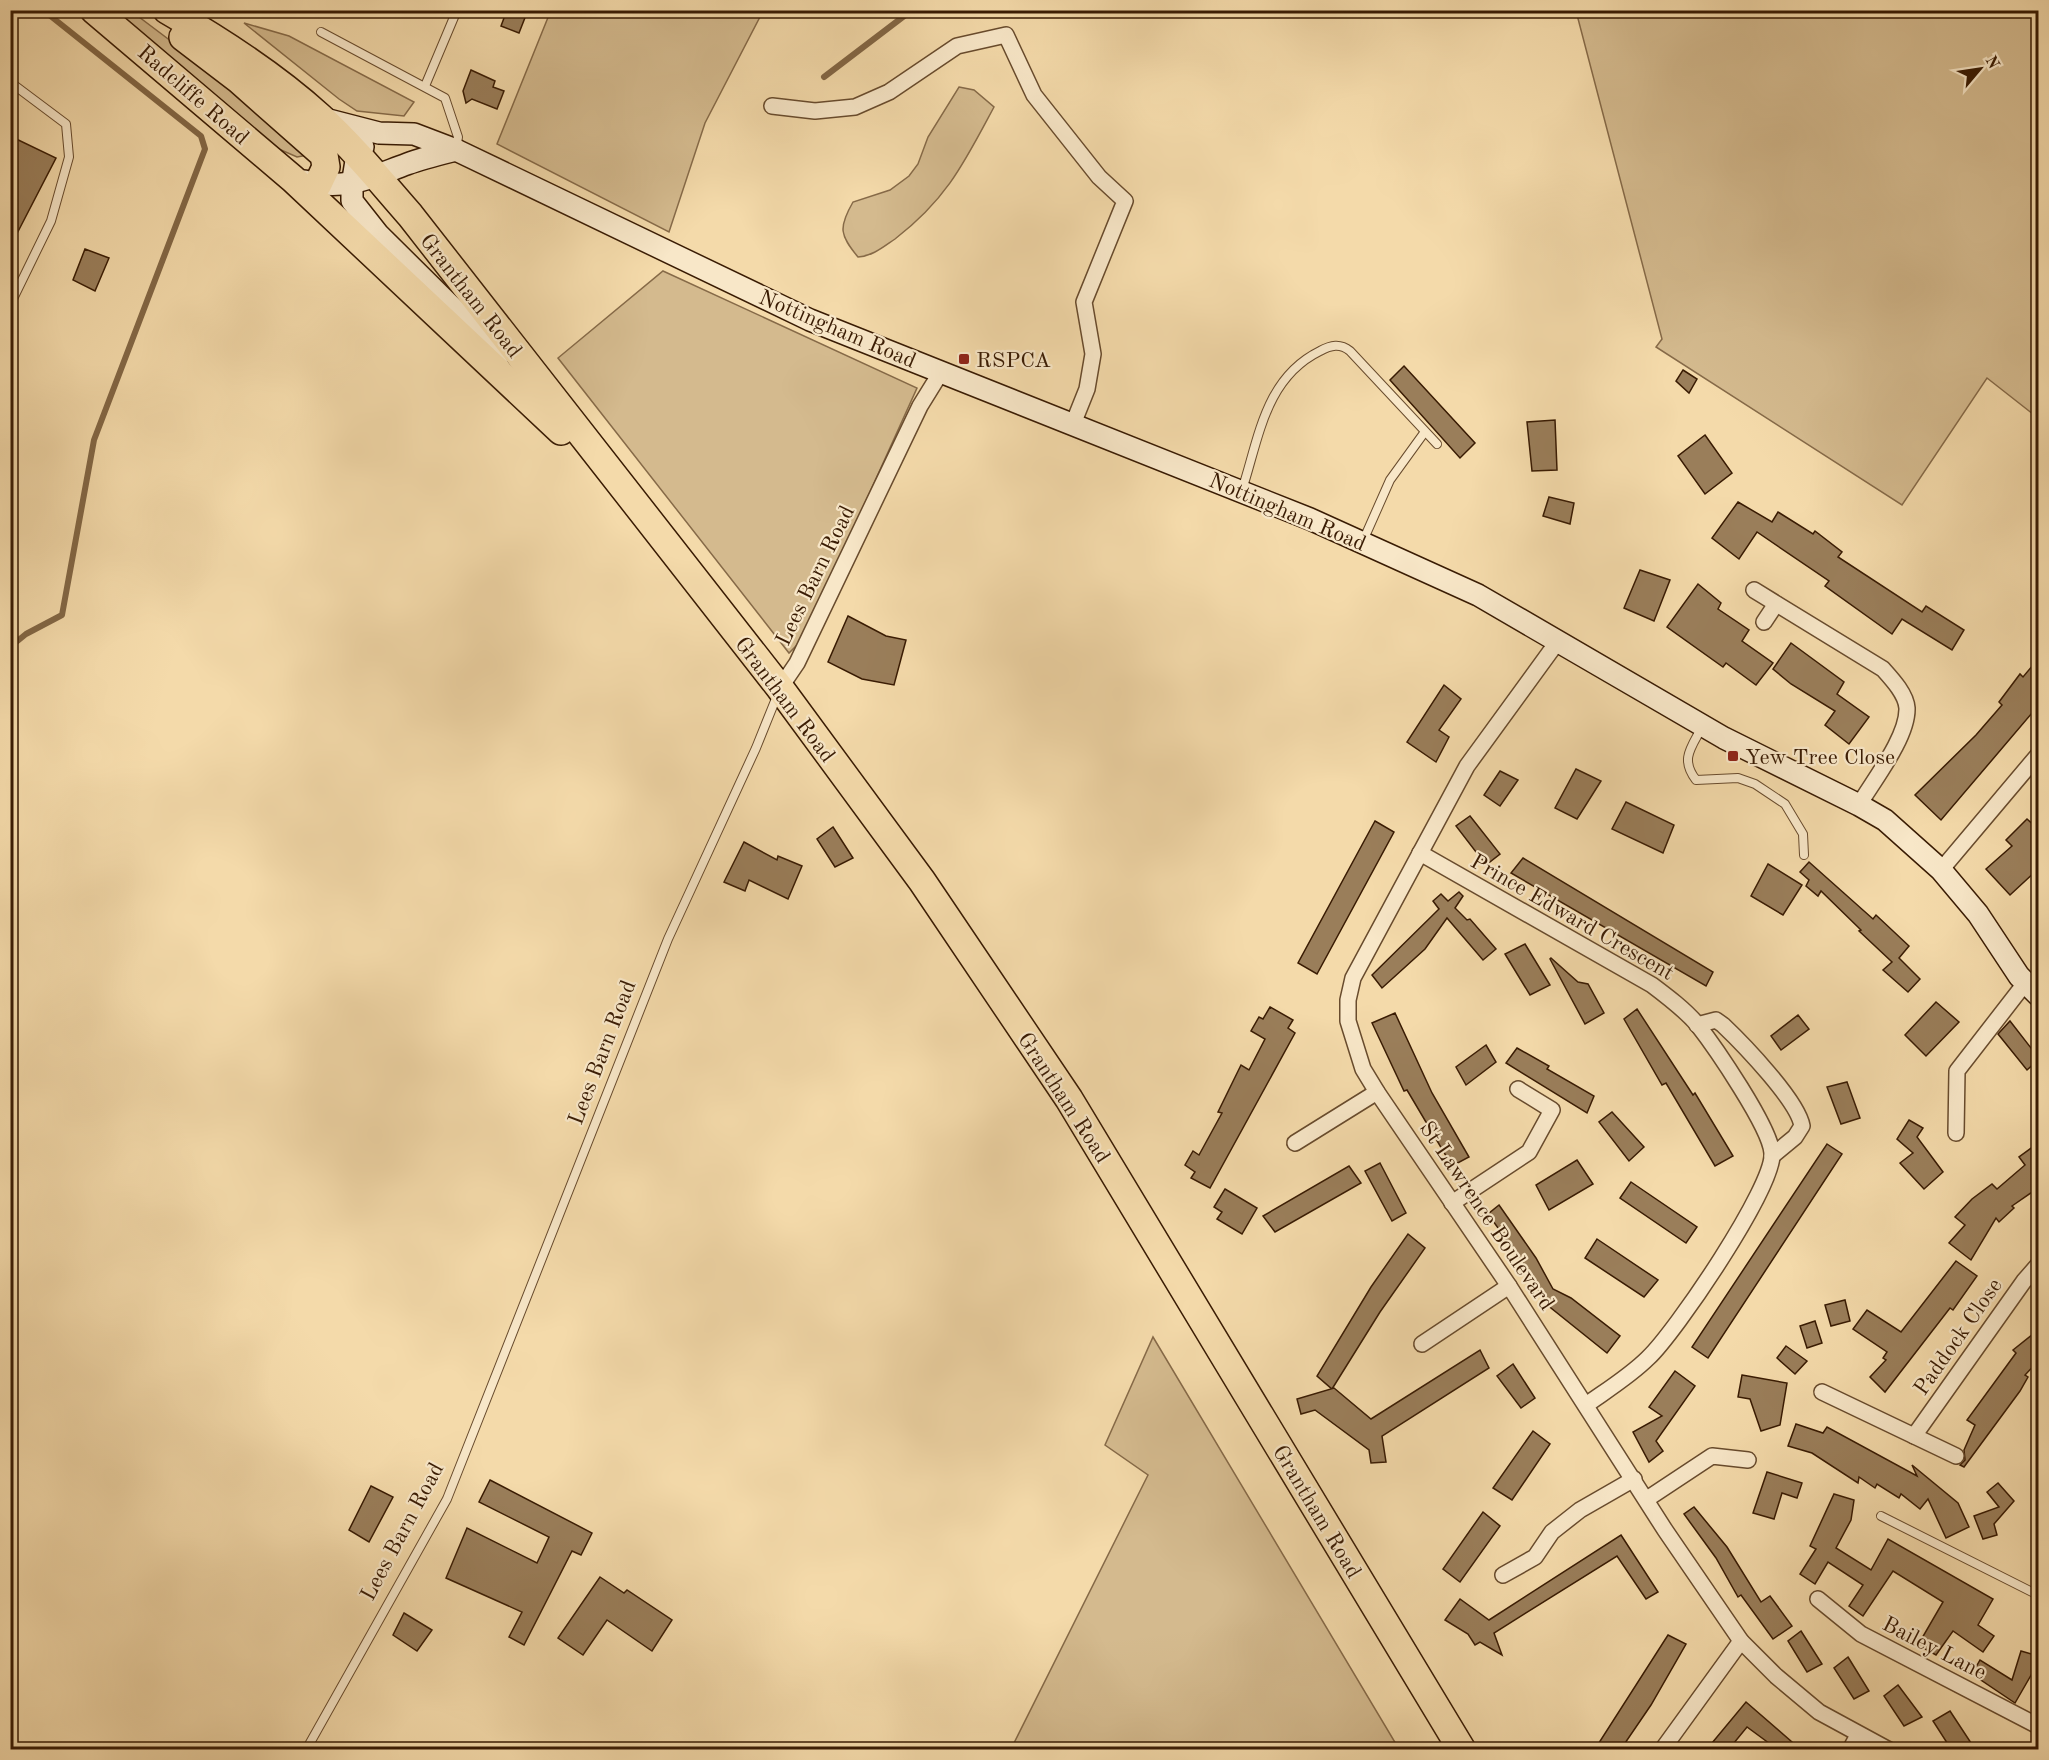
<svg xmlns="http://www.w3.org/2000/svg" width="2049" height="1760" font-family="'Old Standard TT',serif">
<rect width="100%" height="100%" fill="#f4daaa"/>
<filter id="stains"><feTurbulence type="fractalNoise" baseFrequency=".00333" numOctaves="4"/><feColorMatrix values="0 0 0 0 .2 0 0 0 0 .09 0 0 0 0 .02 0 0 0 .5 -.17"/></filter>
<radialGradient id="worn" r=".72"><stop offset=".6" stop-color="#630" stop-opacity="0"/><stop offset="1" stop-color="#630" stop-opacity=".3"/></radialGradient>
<g fill="#d4ba8e" stroke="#866a48" stroke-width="1.5">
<path d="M551,10L763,11L705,123L669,232L497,144Z"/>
<path d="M105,11H131L196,60L308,155L297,157L272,146Z"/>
<path d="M1576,11H2038V418L1987,378L1902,505L1656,347L1662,339Z"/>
<path d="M244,23L289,36L414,102L404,116L357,111L339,99Z"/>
<path d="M959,87L974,90L994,107C964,163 947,199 895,239C883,247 873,256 858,257C840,235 838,228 853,202L890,190L909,176L918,164L928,137Z"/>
<path d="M663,271L917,388L804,638L789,653L558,358Z"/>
<path d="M1153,1337L1399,1749H1011L1148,1475L1105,1445Z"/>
</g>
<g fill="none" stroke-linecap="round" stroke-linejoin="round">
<g stroke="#836745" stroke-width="6">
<path d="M824,77L912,10"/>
<path d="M10,647L26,634L62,615L94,440L205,149L201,136L43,10"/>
</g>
</g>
<g fill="#9a7e5a" stroke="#391b03" stroke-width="1.5">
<path d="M507,10H528L519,33L501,26Z"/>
<path d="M471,70L495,81L493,87L504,91L497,109L472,99L466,103L463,91Z"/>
<path d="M10,136L56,158L10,247Z"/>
<path d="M85,249L109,258L95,291L73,280Z"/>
<path d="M1404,366L1475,443L1460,458L1390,380Z"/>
<path d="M1683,370L1697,379L1689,393L1676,381Z"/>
<path d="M1555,420L1557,470L1532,471L1527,422Z"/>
<path d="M1705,435L1732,473L1705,494L1678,456Z"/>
<path d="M1549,497L1574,503L1570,524L1543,516Z"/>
<path d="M1738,502L1772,522L1778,512L1813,534L1815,531L1842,552L1838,557L1922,612L1926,606L1964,630L1952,650L1902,619L1892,634L1825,586L1829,581L1757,532L1739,559L1712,538Z"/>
<path d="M1640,570L1670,580L1654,621L1624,608Z"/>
<path d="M1698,584L1721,603L1718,609L1749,630L1742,641L1773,663L1756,685L1726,663L1723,667L1667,627Z"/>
<path d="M848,616L886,636L906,640L894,685L862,679L828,662Z"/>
<path d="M1791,643L1844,682L1837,694L1869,717L1849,744L1825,725L1835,711L1791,684L1773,669Z"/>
<path d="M2038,659V706L1941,820L1915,795L1976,735L2002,705L1999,702L2020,674L2023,677Z"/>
<path d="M1444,685L1461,699L1439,730L1449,737L1436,762L1407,742Z"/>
<path d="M1576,769L1601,781L1577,819L1555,808Z"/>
<path d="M1500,771L1518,780L1500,806L1484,795Z"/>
<path d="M1626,802L1674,825L1663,853L1612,829Z"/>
<path d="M1470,816L1500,854L1486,865L1456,826Z"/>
<path d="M2027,819L2038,829V869L2010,895L1986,869L2012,846L2006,840Z"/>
<path d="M1375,821L1394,832L1317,974L1298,963Z"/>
<path d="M833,827L853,858L835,867L817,839Z"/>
<path d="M744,842L777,860L778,856L802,866L788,899L749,880L745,891L724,882Z"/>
<path d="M1523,858L1713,972L1706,986L1511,873Z"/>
<path d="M1809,862L1873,919L1876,915L1909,946L1899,958L1920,979L1908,992L1883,970L1892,962L1859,931L1861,930L1821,891L1818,896L1806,886L1809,880L1800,872Z"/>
<path d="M1768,864L1802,885L1783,915L1751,896Z"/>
<path d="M1459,892L1463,896L1455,908L1467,920L1470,919L1496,949L1483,960L1447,918L1425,949L1382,988L1372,975L1439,909L1433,901L1441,894L1448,901Z"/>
<path d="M1525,944L1550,985L1530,995L1505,954Z"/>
<path d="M1551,958L1578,982L1588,984L1604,1013L1585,1024L1550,959Z"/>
<path d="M1936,1002L1959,1022L1926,1056L1905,1035Z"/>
<path d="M1270,1007L1293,1020L1288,1028L1295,1033L1210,1188L1191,1178L1195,1172L1185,1165L1193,1151L1199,1155L1222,1113L1218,1112L1241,1065L1249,1070L1265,1039L1251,1031L1259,1017L1263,1019Z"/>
<path d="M1637,1009L1693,1095L1695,1093L1733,1156L1715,1166L1666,1083L1662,1085L1624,1019Z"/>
<path d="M1395,1013L1432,1093L1469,1157L1452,1166L1407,1090L1404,1091L1372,1023Z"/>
<path d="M1798,1015L1809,1029L1781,1050L1771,1036Z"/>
<path d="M2010,1021L2038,1057V1060L2027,1070L1998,1034Z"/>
<path d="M1486,1045L1496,1062L1466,1085L1456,1067Z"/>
<path d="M1517,1048L1549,1066L1547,1069L1594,1096L1587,1113L1506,1063Z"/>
<path d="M1847,1082L1860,1118L1841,1124L1827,1087Z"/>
<path d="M1612,1112L1644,1147L1629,1161L1599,1122Z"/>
<path d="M1909,1120L1923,1128L1917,1137L1943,1172L1924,1189L1900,1163L1913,1153L1897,1139Z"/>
<path d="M2038,1143V1188L2012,1206L2014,1208L1999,1222L1996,1218L1971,1260L1949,1243L1965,1225L1955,1217L1972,1199L1992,1184L1997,1189L2025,1165L2019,1157Z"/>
<path d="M1827,1144L1842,1154L1708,1358L1692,1347Z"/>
<path d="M1577,1160L1593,1184L1549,1210L1536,1185Z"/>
<path d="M1380,1163L1406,1213L1392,1221L1365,1171Z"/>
<path d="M1349,1166L1361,1183L1275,1232L1263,1216Z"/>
<path d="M1631,1182L1697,1227L1686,1243L1620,1198Z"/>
<path d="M1225,1189L1257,1208L1242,1234L1217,1219L1222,1212L1214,1207Z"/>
<path d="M1499,1205L1536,1258L1553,1289L1571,1298L1620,1336L1607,1353L1546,1304L1523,1263L1488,1214Z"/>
<path d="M1408,1234L1425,1248L1380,1312L1332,1389L1317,1376L1371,1287Z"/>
<path d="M1597,1239L1658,1280L1644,1297L1585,1258Z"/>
<path d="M1956,1261L1977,1276L1953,1310L1950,1308L1885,1392L1870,1377L1886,1360L1883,1358L1887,1352L1853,1329L1867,1310L1901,1332Z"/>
<path d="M1845,1300L1850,1321L1831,1326L1825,1305Z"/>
<path d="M1815,1321L1822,1343L1807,1348L1800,1326Z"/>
<path d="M2038,1330V1361L2025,1375L2028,1377L2020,1391L1964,1467L1960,1465L1965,1460L1964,1450L1975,1425L1967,1420L2016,1353L2013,1350Z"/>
<path d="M1786,1346L1807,1361L1795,1374L1777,1358Z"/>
<path d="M1480,1350L1489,1368L1382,1436L1386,1462L1371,1463L1369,1450L1315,1410L1301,1414L1297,1399L1334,1388L1371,1419Z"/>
<path d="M1513,1364L1535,1398L1521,1408L1497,1376Z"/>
<path d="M1675,1371L1695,1386L1656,1441L1663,1451L1649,1462L1633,1432L1662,1416L1649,1407Z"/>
<path d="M1742,1375L1787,1383L1780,1425L1761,1431L1750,1399L1738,1397Z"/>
<path d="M1796,1424L1823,1433L1827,1427L1917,1476L1912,1465L1958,1503L1969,1527L1946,1538L1928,1499L1920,1509L1901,1494L1899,1498L1877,1484L1875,1488L1859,1477L1858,1483L1812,1453L1788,1446Z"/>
<path d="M1533,1431L1550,1444L1512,1500L1493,1488Z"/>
<path d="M1767,1472L1802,1483L1797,1498L1782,1493L1774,1519L1753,1513Z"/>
<path d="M490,1480L592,1533L581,1555L572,1551L524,1645L509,1637L522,1612L446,1578L467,1528L537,1563L549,1537L479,1502Z"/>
<path d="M1998,1483L2014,1501L1994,1524L1997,1535L1983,1539L1974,1516L1999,1507L1987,1492Z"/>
<path d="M371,1486L393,1497L369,1542L349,1530Z"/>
<path d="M1834,1494L1854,1500L1851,1520L1836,1548L1871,1570L1888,1539L1993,1599L1978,1625L1994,1636L1983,1652L1953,1631L1936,1655L1918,1645L1943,1602L1893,1571L1863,1616L1849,1606L1863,1585L1828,1562L1815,1584L1800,1574L1816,1549L1810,1546Z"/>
<path d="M1694,1507L1727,1547L1761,1602L1770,1596L1792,1626L1773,1639L1741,1595L1738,1597L1716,1558L1684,1514Z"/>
<path d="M1483,1512L1500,1526L1460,1582L1443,1569Z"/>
<path d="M1621,1535L1658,1592L1646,1599L1617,1556L1494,1633L1502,1655L1480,1642L1475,1645L1468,1634L1445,1620L1460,1599L1489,1620Z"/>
<path d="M600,1577L624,1593L627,1590L672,1620L652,1651L607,1620L583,1655L558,1638Z"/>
<path d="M404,1613L432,1630L417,1651L393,1635Z"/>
<path d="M1801,1631L1822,1664L1807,1672L1788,1641Z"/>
<path d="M1668,1635L1686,1644L1651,1705L1621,1749H1595Z"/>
<path d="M2021,1651L2038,1656V1671L2034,1670L2015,1703L1972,1674L1980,1660L2012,1680Z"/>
<path d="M1848,1657L1869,1691L1854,1699L1834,1668Z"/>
<path d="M1898,1685L1922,1717L1904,1726L1884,1696Z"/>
<path d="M1746,1702L1800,1749H1777L1747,1727L1729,1749H1707Z"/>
<path d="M1950,1711L1975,1749H1951L1933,1721Z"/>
</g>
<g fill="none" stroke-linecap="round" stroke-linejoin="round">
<g stroke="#684b2d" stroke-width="10">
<g id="lane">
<path d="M321,32L445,98L458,137L456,149"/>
<path d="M10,82L66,124L69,157L51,221L10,305"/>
<path d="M425,86L457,10"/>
<path d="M1242,490C1259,438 1265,378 1320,351C1331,345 1340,343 1350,351L1437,444"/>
<path d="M1363,541L1390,480L1424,433"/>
<path d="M1702,727C1691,748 1680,759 1696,780L1738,778L1755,784L1785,804L1803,834L1804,855"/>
<path d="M1881,1516L2038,1595"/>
<path d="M306,1750L447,1499L668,939L756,748L777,696"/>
</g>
</g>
<g stroke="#684b2d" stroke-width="18">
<g id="street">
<path d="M772,106L815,111L855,107L889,92L957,46L1006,35L1034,95L1099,177L1125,201L1084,302L1093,354L1087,389L1073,424"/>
<path d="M1754,590L1883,669C1892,679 1906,694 1907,708C1908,737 1873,781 1859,805"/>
<path d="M1764,622L1776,604"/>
<path d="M1558,641L1467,766L1353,978L1348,1000V1021L1363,1069L1377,1092L1509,1286L1665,1530L1741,1641L1776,1676L1819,1712L1889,1750"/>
<path d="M780,688L797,663L920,406L941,372"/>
<path d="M1420,853L1652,985C1668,997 1684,1009 1697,1024C1715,1047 1770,1127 1772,1153C1775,1186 1675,1333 1648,1358C1630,1376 1607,1390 1586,1405"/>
<path d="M1941,870L2038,755"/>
<path d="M1697,1025L1716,1020L1723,1025C1743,1044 1798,1101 1802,1126L1795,1137L1772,1156"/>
<path d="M1956,1133L1957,1071L2026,982"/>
<path d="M1295,1143L1377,1092"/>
<path d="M1452,1203L1529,1152L1552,1110L1518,1089"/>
<path d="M1422,1344L1509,1286"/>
<path d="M1822,1392L1956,1456"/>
<path d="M1914,1436L2024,1281L2038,1265"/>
<path d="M1647,1499L1712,1456L1748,1460"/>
<path d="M1503,1575L1535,1557L1552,1532L1580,1510L1634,1479"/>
<path d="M1818,1599L1861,1634L2038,1726"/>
<path d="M1662,1750L1741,1641"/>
<path d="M1850,1750L1858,1735"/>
</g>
</g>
<g stroke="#391b03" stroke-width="24">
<g id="secondary">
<path d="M321,118L379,133L414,134L456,150L810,320L1310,519L1478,595L1724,738L1859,805L1885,820L1941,870L1978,914L2019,976L2038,995"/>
<path d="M363,147L357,155L352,185V201L378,234L486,341L499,368"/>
<path d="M304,181C347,191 369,178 407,164C423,158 440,154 456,150"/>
</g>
</g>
<g stroke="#391b03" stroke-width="30">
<g id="highway">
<path d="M94,10L293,179L561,431"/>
<path d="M167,10C221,41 274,75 320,117C353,147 381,182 410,215L780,688L922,881L1069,1099L1462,1750"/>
<path d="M183,37L238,79L324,155L326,167L318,184"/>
</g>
</g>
<use href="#lane" stroke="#f8e7c8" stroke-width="8"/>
<use href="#street" stroke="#f8e7c8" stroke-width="15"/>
<use href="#secondary" stroke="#f8e7c8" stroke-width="21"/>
<use href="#highway" stroke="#f4daaa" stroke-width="27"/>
</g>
<g fill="#8f2418" stroke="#f8e7c8" stroke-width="2">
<rect x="958" y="353" width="12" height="12" rx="3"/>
<rect x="1727" y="750" width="12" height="12" rx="3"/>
</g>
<g text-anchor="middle" stroke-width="4.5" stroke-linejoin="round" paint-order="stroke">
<g font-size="22" fill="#391b03" stroke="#f8e7c8">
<text transform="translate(194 94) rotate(41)" y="8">Radcliffe Road</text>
<text transform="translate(472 295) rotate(52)" y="8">Grantham Road</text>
<text transform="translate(838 328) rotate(23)" y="8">Nottingham Road</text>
<text transform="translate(1288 511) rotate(23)" y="8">Nottingham Road</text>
<text transform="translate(814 575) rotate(-64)" y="8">Lees Barn Road</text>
<text transform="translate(786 699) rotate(53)" y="8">Grantham Road</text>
<text transform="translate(1573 916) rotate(30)" y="8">Prince Edward Crescent</text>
<text transform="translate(601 1052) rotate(-69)" y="8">Lees Barn Road</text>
<text transform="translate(1065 1097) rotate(57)" y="8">Grantham Road</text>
<text transform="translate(1488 1215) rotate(56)" y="8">St Lawrence Boulevard</text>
<text transform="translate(1957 1336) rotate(-55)" y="8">Paddock Close</text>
<text transform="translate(1318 1511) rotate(59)" y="8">Grantham Road</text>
<text transform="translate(401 1531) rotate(-62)" y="8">Lees Barn Road</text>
<text transform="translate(1935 1647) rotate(27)" y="8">Bailey Lane</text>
</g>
<g font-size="22" fill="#391b03" stroke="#f8e7c8" text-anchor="start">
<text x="976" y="367">RSPCA</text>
<text x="1745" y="764">Yew Tree Close</text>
</g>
</g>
<rect width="2049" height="1760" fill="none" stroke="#f4daaa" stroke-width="36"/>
<rect x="12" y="12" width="2025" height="1736" fill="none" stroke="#391b03" stroke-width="3"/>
<rect x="18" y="18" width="2013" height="1724" fill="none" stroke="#391b03" stroke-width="1.5"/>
<g transform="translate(1980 69) rotate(61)" stroke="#f8e7c8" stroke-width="4.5" paint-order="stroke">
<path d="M0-4.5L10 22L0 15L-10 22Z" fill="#391b03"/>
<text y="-9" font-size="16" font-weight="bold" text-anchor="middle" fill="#391b03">N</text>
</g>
<rect width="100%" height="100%" filter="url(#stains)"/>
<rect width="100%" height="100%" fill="url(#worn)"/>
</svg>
